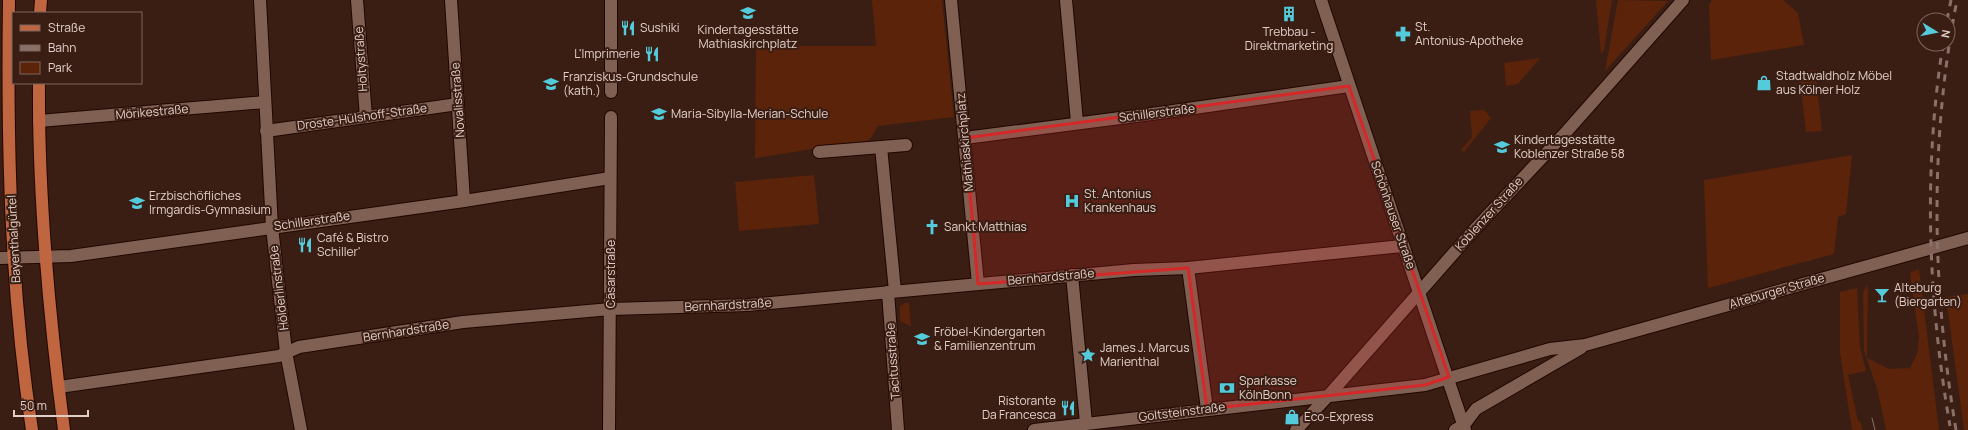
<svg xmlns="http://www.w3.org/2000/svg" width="1968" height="430" font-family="Manrope,sans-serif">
<rect width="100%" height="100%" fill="#3a1e14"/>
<g fill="#5a230a">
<path d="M872,0H942L954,117L878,126L871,138L867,141C829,145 792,153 755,158L756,46H876Z"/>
<path d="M1596,0H1612L1604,50L1601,54Z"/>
<path d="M1618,0L1668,1L1605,71Z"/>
<path d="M1712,0H1783L1798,13L1804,45L1711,60L1709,5Z"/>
<path d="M1540,58L1518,84L1506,86L1504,63Z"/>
<path d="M1815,70L1822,131L1806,132L1799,72Z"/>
<path d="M1484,110L1491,118L1464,152L1461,150L1472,137L1470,111Z"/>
<path d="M1852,155L1846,214L1838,217L1834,254L1708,288L1704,180Z"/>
<path d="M814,175L819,224L739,231L735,182Z"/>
<path d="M1919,269L1939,430H1886L1877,388L1864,351L1863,292L1868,284L1867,358L1889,369L1910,368L1917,354L1919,337L1910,273Z"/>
<path d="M1857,288L1860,347L1866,371L1848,375L1858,421H1860L1863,430H1852L1840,353V292Z"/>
<path d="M1968,294V430H1964L1946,297Z"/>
<path d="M905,303H909L911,326L900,321V306Z"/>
</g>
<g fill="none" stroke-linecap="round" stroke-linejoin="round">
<g stroke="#1f0701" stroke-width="14">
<g id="minor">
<path d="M260,0L272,227L286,352L301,430"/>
<path d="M357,0L366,117"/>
<path d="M451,0L464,201"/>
<path d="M611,0V92"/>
<path d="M951,0L978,284"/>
<path d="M1066,0L1077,122"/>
<path d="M1321,0L1465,430"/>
<path d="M39,121L265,102"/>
<path d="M266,131L458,104"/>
<path d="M965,138L1159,113L1349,86"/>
<path d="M881,147L895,291"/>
<path d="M819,152L906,145"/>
<path d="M0,258L71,256L464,201L610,178"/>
<path d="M1188,268L1207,409"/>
<path d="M1072,275L1086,423"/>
<path d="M888,292L898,430"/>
<path d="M59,387L279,356L299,347L463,322L611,309L748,305L1134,270L1188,268L1402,246"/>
<path d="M609,430L611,117"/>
<path d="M1034,430L1425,385L1550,349L1585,345L1968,238"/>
<path d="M1296,430L1329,395L1474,230L1567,131L1683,0"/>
<path d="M1455,430L1464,425L1476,409L1581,348"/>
</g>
</g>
<g stroke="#1f0701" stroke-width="14">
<g id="major">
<path d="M9,0C7,143 10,288 32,430"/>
<path d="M40,13L41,0"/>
<path d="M39,83C38,199 49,315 64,430"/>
</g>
</g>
<use href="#minor" stroke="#816054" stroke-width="12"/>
<use href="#major" stroke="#bf6540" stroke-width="12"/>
<path stroke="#897169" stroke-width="1" d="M1872,418L1875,430"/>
<g stroke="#897169" stroke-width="3" stroke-dasharray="7 7" stroke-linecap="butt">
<path d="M1947,20L1951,0"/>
<path d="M1943,44C1923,171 1928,300 1950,426"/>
<path d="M1956,430C1932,287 1929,142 1957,0"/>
</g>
</g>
<path fill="#d62828" fill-opacity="0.2" stroke="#d62828" stroke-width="3" stroke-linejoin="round" d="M1349,86L1449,377L1425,385L1207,409L1188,268L978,284L965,138Z"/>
<defs>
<g id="school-bare" transform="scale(1.2)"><path d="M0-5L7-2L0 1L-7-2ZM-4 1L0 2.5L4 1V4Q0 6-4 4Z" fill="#53cbdb" stroke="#3a1e14" stroke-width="2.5" paint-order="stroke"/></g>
<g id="building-bare" transform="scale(1.2)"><path d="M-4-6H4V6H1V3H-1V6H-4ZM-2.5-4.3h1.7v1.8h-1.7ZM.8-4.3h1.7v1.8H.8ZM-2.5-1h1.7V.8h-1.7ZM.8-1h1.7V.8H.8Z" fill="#53cbdb" stroke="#3a1e14" stroke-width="2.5" paint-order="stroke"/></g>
<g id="restaurant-bare" transform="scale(1.2)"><path d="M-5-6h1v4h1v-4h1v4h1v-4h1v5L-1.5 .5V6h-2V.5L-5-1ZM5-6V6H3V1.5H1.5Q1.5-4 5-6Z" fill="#53cbdb" stroke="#3a1e14" stroke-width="2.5" paint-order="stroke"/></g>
<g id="pharmacy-bare" transform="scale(1.2)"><path d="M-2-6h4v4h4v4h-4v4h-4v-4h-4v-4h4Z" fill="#53cbdb" stroke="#3a1e14" stroke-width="2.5" paint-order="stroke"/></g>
<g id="shop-bare" transform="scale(1.2)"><path d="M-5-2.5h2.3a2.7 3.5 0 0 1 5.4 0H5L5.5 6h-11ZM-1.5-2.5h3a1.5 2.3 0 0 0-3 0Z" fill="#53cbdb" stroke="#3a1e14" stroke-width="2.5" paint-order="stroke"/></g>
<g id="hospital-bare" transform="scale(1.2)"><path d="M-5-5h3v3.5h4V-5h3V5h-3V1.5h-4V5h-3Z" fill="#53cbdb" stroke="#3a1e14" stroke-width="2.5" paint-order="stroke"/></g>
<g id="church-bare" transform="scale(1.2)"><path d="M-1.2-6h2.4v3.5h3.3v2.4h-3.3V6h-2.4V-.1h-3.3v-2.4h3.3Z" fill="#53cbdb" stroke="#3a1e14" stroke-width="2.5" paint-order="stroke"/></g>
<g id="bar-bare" transform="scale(1.2)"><path d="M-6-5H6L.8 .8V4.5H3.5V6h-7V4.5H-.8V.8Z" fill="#53cbdb" stroke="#3a1e14" stroke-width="2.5" paint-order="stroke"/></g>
<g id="sight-bare" transform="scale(1.2)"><path d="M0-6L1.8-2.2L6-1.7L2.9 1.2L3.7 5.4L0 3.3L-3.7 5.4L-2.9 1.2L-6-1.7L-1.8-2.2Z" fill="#53cbdb" stroke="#3a1e14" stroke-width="2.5" paint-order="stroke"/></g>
<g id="bank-bare" transform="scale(1.2)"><path d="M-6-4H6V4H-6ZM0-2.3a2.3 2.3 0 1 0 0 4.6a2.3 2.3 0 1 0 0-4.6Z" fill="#53cbdb" stroke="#3a1e14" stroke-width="2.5" paint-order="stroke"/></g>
</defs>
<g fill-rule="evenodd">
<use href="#school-bare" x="748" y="13"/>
<use href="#building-bare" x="1289" y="14"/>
<use href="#restaurant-bare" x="628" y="28"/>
<use href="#pharmacy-bare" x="1403" y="34"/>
<use href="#restaurant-bare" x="652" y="54"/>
<use href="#shop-bare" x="1764" y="83"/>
<use href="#school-bare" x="551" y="84"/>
<use href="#school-bare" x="659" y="114"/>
<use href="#school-bare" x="1502" y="147"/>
<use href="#hospital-bare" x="1072" y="201"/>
<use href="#school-bare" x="137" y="203"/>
<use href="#church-bare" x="932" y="227"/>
<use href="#restaurant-bare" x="305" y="245"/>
<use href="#bar-bare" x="1882" y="295"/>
<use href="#school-bare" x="922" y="339"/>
<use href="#sight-bare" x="1088" y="355"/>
<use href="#bank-bare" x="1227" y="388"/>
<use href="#restaurant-bare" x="1068" y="408"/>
<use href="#shop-bare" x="1292" y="417"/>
</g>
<g text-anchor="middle" stroke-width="4" stroke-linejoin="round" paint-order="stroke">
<g font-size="12" fill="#e0cec7" stroke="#3a1e14" text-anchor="start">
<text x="1415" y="31">St.<tspan x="1415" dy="14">Antonius-Apotheke</tspan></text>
<text x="640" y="32">Sushiki</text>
<text x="748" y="34" text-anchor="middle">Kindertagesstätte<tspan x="748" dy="14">Mathiaskirchplatz</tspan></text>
<text x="1289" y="36" text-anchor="middle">Trebbau -<tspan x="1289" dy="14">Direktmarketing</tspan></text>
<text x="640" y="58" text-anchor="end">L'Imprimerie</text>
<text x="1776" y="80">Stadtwaldholz Möbel<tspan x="1776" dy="14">aus Kölner Holz</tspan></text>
<text x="563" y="81">Franziskus-Grundschule<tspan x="563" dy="14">(kath.)</tspan></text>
<text x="671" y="118">Maria-Sibylla-Merian-Schule</text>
<text x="1514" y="144">Kindertagesstätte<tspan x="1514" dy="14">Koblenzer Straße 58</tspan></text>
<text x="1084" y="198">St. Antonius<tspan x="1084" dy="14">Krankenhaus</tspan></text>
<text x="149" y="200">Erzbischöfliches<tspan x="149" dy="14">Irmgardis-Gymnasium</tspan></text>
<text x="944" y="231">Sankt Matthias</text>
<text x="317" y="242">Café &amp; Bistro<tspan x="317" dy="14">Schiller'</tspan></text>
<text x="1894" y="292">Alteburg<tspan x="1894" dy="14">(Biergarten)</tspan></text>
<text x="934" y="336">Fröbel-Kindergarten<tspan x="934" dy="14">&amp; Familienzentrum</tspan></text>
<text x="1100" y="352">James J. Marcus<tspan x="1100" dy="14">Marienthal</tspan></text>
<text x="1239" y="385">Sparkasse<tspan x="1239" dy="14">KölnBonn</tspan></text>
<text x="1056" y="405" text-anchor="end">Ristorante<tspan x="1056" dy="14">Da Francesca</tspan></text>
<text x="1304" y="421">Eco-Express</text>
</g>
<g font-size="12" fill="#e0cec7" stroke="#3a1e14">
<text transform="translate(361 59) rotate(-94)" y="4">Höltystraße</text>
<text transform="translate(458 100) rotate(-94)" y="4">Novalisstraße</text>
<text transform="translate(152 112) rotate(-5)" y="4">Mörikestraße</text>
<text transform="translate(1157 113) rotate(-7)" y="4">Schillerstraße</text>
<text transform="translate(362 117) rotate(-8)" y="4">Droste-Hülshoff-Straße</text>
<text transform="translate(965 142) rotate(-95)" y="4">Mathiaskirchplatz</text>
<text transform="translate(1489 214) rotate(-48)" y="4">Koblenzer Straße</text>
<text transform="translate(1393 215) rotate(71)" y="4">Schönhauser Straße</text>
<text transform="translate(312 221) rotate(-8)" y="4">Schillerstraße</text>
<text transform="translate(14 239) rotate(-93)" y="4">Bayenthalgürtel</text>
<text transform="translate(611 274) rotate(-90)" y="4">Cäsarstraße</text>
<text transform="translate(1051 277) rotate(-5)" y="4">Bernhardstraße</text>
<text transform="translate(279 288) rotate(-97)" y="4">Hölderlinstraße</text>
<text transform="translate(1777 291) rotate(-16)" y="4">Alteburger Straße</text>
<text transform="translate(728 305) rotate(-3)" y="4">Bernhardstraße</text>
<text transform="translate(406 331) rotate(-9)" y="4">Bernhardstraße</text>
<text transform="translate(893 361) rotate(-94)" y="4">Tacitusstraße</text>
<text transform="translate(1182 412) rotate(-7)" y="4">Goltsteinstraße</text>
</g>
</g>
<rect x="12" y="12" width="130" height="72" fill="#3a1e14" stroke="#7c645c"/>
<rect x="20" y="25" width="20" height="6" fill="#bf6540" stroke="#7c645c"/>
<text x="48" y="32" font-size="12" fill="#e0cec7">Straße</text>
<rect x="20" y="45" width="20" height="6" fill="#897169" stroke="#7c645c"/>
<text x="48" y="52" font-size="12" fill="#e0cec7">Bahn</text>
<rect x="20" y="62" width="20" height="12" fill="#5a230a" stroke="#7c645c"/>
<text x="48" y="72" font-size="12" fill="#e0cec7">Park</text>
<g transform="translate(1936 32) rotate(100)"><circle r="19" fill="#3a1e14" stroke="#7c645c"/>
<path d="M0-3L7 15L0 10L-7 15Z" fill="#53cbdb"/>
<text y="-6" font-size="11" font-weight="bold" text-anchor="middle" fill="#e0cec7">N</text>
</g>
<path d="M14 410v6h74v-6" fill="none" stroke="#e0cec7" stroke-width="2"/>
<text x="20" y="410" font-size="12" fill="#e0cec7" stroke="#3a1e14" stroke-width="3" paint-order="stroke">50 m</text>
</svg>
